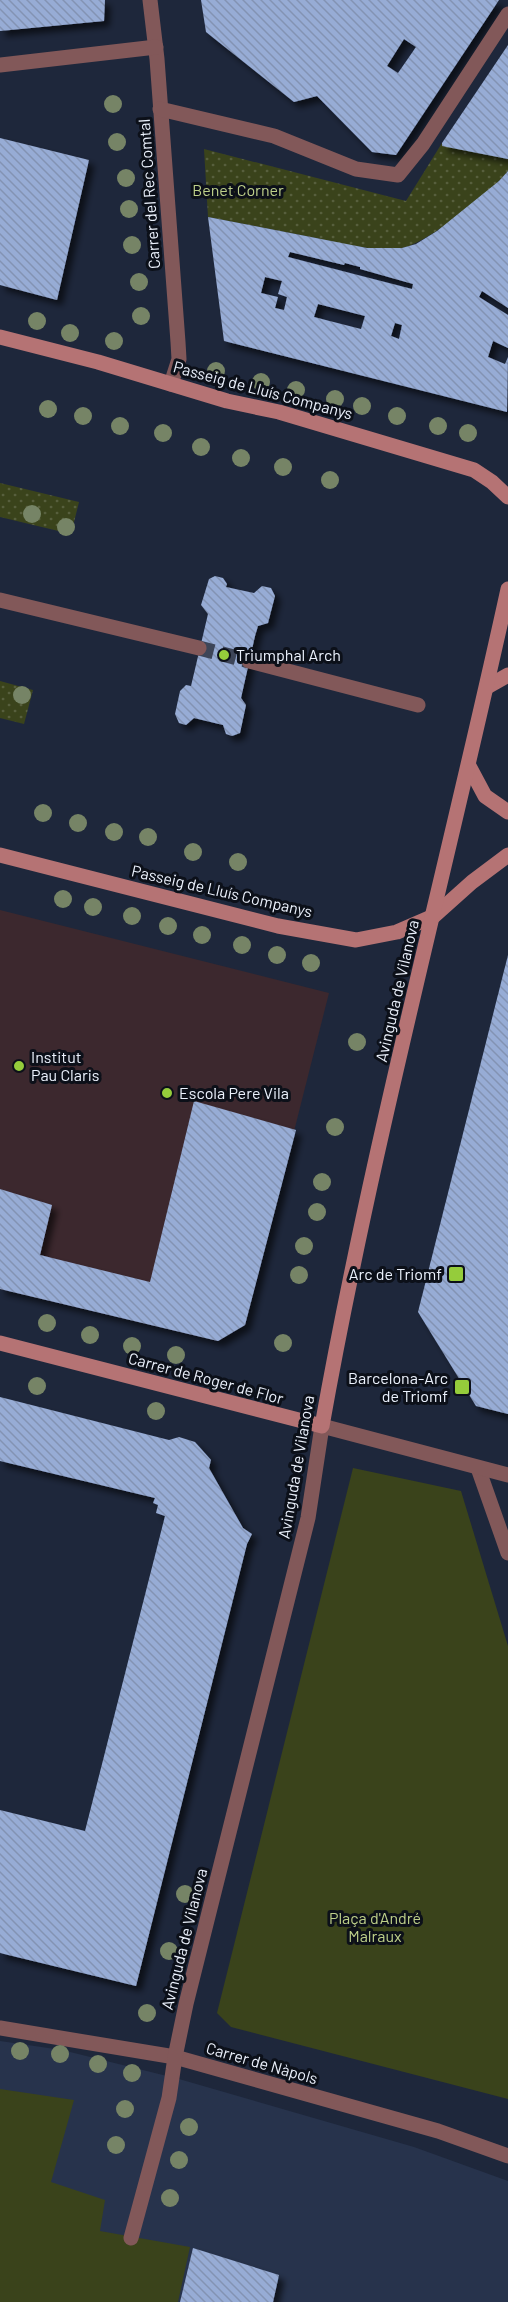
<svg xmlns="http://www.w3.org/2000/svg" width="508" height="2302" font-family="Barlow,sans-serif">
<defs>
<pattern id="grass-dots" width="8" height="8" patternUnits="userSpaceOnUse" patternTransform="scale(1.5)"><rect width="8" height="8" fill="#3a431b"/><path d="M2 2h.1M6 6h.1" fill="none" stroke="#575f3d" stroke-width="1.8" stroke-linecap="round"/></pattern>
<pattern id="building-back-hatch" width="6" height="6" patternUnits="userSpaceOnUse" patternTransform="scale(1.5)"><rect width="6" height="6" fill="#97acd5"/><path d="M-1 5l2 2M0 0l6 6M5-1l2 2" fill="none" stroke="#8393b3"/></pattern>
<filter id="shadow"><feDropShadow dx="5.5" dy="5.5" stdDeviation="3" flood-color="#0009"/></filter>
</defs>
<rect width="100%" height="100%" fill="#1e273b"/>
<path fill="#27334c" d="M0,2041L62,2050L179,2079L414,2147L508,2181V2302H0Z"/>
<path fill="#3c282e" d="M0,910L329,993L245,1325L218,1341L0,1289Z"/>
<g fill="url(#grass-dots)">
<path d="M442,143L508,159V171C492,191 427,244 402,248C374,252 344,244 316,238C280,231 244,224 208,217L204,149L406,201Z"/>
<path d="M0,483L79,502L71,534L0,517Z"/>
<path d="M0,681L33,690L24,724L0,718Z"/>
</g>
<g fill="#3a431b">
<path d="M353,1468L461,1491L508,1646V2099L231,2027L217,2013Z"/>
<path d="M0,2089L74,2100L51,2182L105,2200L100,2231L190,2247L178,2302H0Z"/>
</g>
<g fill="url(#building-back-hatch)" fill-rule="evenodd" filter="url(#shadow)">
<path d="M0,0H105L104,21L0,31Z"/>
<path d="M201,0H499L396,155L372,152L317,96L294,102L206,32ZM404,39L416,47L398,73L387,66Z"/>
<path d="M508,45V159L442,146V143Z"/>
<path d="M0,138L89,160L57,300L0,285Z"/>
<path d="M508,171V308L482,291L479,297L508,315V348L493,341L488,357L505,364L508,357L507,412L224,341L208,217L367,248H402L416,244L437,231L499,181ZM290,252L344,265L345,263L360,267V269L413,284L412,289L288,257ZM265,277L282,281L278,294L287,297L284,310L275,308L278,297L261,293ZM318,304L365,316L361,329L314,317ZM395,323L402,325L399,339L391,336Z"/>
<path d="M215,576L223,578L227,584L226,587L254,593L262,586L271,588L275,596L268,623L258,626L255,636L241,698L246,705L240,733L232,736L226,734L223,725L194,718L186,725L179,723L175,714L180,691L186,685L191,686L208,614L201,605L209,579Z"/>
<path d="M508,955V1414L476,1406L418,1312Z"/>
<path d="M194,1101L296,1130L245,1325L218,1341L0,1289V1189L52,1205L40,1255L150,1282Z"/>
<path d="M0,1397L169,1440L179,1437L195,1442L211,1460L209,1468L243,1528L252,1534L247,1544L136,1986L0,1953V1810L85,1831L165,1516L156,1513L158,1505L153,1503L155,1498L0,1461Z"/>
<path d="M193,2248L279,2275L273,2302H180Z"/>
</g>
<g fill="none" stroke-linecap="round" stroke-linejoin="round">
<path stroke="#3d4558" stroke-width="15" stroke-dasharray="15 8" stroke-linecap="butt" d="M199,648L249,661"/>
<g stroke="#825859" stroke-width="15">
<path d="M150,0L157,59L178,342L179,359L171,384"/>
<path d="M0,65L156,47"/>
<path d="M160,109L274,136L356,169L398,175L423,144L508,14"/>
<path d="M0,600L199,648"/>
<path d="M249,661L418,705"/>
<path d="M478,1468L508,1553"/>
<path d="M0,2028L175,2057L438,2131L508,2156"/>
<path d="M131,2238L169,2098L175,2057L186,2004L308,1518L322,1426L508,1475"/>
</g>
<g stroke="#b57374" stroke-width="15">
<path d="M0,337L98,362L227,401L279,412L474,470L492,482L508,497"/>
<path d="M487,687L508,675"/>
<path d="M469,766L485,796L508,812"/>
<path d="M0,855L278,926L356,940L397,932L434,916L472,882L508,855"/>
<path d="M0,1343L322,1426C372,1145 447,868 508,589"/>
</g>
</g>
<g fill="#768466">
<circle cx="113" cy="104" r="9"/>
<circle cx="117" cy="142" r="9"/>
<circle cx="126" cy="178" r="9"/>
<circle cx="129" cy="209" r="9"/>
<circle cx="132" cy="245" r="9"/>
<circle cx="139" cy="282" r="9"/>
<circle cx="141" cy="316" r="9"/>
<circle cx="37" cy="321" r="9"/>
<circle cx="70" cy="333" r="9"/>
<circle cx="114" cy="341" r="9"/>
<circle cx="216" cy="371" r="9"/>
<circle cx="261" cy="382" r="9"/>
<circle cx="296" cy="390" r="9"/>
<circle cx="335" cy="399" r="9"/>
<circle cx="362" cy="406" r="9"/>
<circle cx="48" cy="409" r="9"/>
<circle cx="83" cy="416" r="9"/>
<circle cx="397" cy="416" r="9"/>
<circle cx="120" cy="426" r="9"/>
<circle cx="438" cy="426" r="9"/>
<circle cx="163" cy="433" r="9"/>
<circle cx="468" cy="433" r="9"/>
<circle cx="201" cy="447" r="9"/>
<circle cx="241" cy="458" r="9"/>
<circle cx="283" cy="467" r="9"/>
<circle cx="330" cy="480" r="9"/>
<circle cx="32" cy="514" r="9"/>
<circle cx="66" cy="527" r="9"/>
<circle cx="22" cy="695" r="9"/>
<circle cx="43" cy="813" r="9"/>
<circle cx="78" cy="823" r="9"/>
<circle cx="114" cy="832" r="9"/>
<circle cx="148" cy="837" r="9"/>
<circle cx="193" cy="852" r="9"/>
<circle cx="238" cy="862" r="9"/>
<circle cx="63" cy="899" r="9"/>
<circle cx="93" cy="907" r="9"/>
<circle cx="132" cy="916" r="9"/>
<circle cx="168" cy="926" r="9"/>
<circle cx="202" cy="935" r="9"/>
<circle cx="242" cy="945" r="9"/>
<circle cx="277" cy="955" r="9"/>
<circle cx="311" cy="963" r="9"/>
<circle cx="357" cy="1042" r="9"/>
<circle cx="335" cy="1127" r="9"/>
<circle cx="322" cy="1182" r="9"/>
<circle cx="317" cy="1212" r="9"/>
<circle cx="304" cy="1246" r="9"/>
<circle cx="299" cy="1275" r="9"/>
<circle cx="47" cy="1323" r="9"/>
<circle cx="90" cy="1335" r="9"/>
<circle cx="283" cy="1343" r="9"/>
<circle cx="132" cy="1346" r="9"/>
<circle cx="176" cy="1355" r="9"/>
<circle cx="37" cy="1386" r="9"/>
<circle cx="156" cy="1411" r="9"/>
<circle cx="185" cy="1894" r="9"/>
<circle cx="169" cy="1951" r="9"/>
<circle cx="147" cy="2013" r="9"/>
<circle cx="20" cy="2051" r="9"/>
<circle cx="60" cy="2054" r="9"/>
<circle cx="98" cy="2064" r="9"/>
<circle cx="132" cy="2073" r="9"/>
<circle cx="125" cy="2109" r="9"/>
<circle cx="189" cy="2127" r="9"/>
<circle cx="116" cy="2145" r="9"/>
<circle cx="179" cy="2160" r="9"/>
<circle cx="170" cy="2198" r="9"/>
</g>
<g fill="#95cc3b" stroke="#0c1019" stroke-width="2">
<circle cx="224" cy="655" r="6"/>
<circle cx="19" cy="1066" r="6"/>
<circle cx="167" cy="1093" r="6"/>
<rect x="448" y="1266" width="16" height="16" rx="3"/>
<rect x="454" y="1379" width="16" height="16" rx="3"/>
</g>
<g text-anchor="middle" stroke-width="6" stroke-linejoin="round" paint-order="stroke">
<g font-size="16" fill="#bed08a" stroke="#0c1019">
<text x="238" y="196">Benet Corner</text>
<text x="375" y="1924">Plaça d'André<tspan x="375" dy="18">Malraux</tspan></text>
</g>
<g font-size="16" fill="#ecf2fd" stroke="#0c1019">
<text transform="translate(149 194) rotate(-94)" y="6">Carrer del Rec Comtal</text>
<text transform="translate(263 390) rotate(15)" y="6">Passeig de Lluís Companys</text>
<text transform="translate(222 891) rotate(13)" y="6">Passeig de Lluís Companys</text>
<text transform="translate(397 991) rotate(-77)" y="6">Avinguda de Vilanova</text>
<text transform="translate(206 1378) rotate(15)" y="6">Carrer de Roger de Flor</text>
<text transform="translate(296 1467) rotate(-80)" y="6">Avinguda de Vilanova</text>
<text transform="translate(184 1939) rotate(-76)" y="6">Avinguda de Vilanova</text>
<text transform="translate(262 2063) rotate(16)" y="6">Carrer de Nàpols</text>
</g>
<g font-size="16" fill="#ecf2fd" stroke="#0c1019" text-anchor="start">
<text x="236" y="661">Triumphal Arch</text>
<text x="31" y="1063">Institut<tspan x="31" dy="18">Pau Claris</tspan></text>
<text x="179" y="1099">Escola Pere Vila</text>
<text x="442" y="1280" text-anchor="end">Arc de Triomf</text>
<text x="448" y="1384" text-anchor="end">Barcelona-Arc<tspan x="448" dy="18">de Triomf</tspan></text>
</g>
</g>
</svg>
